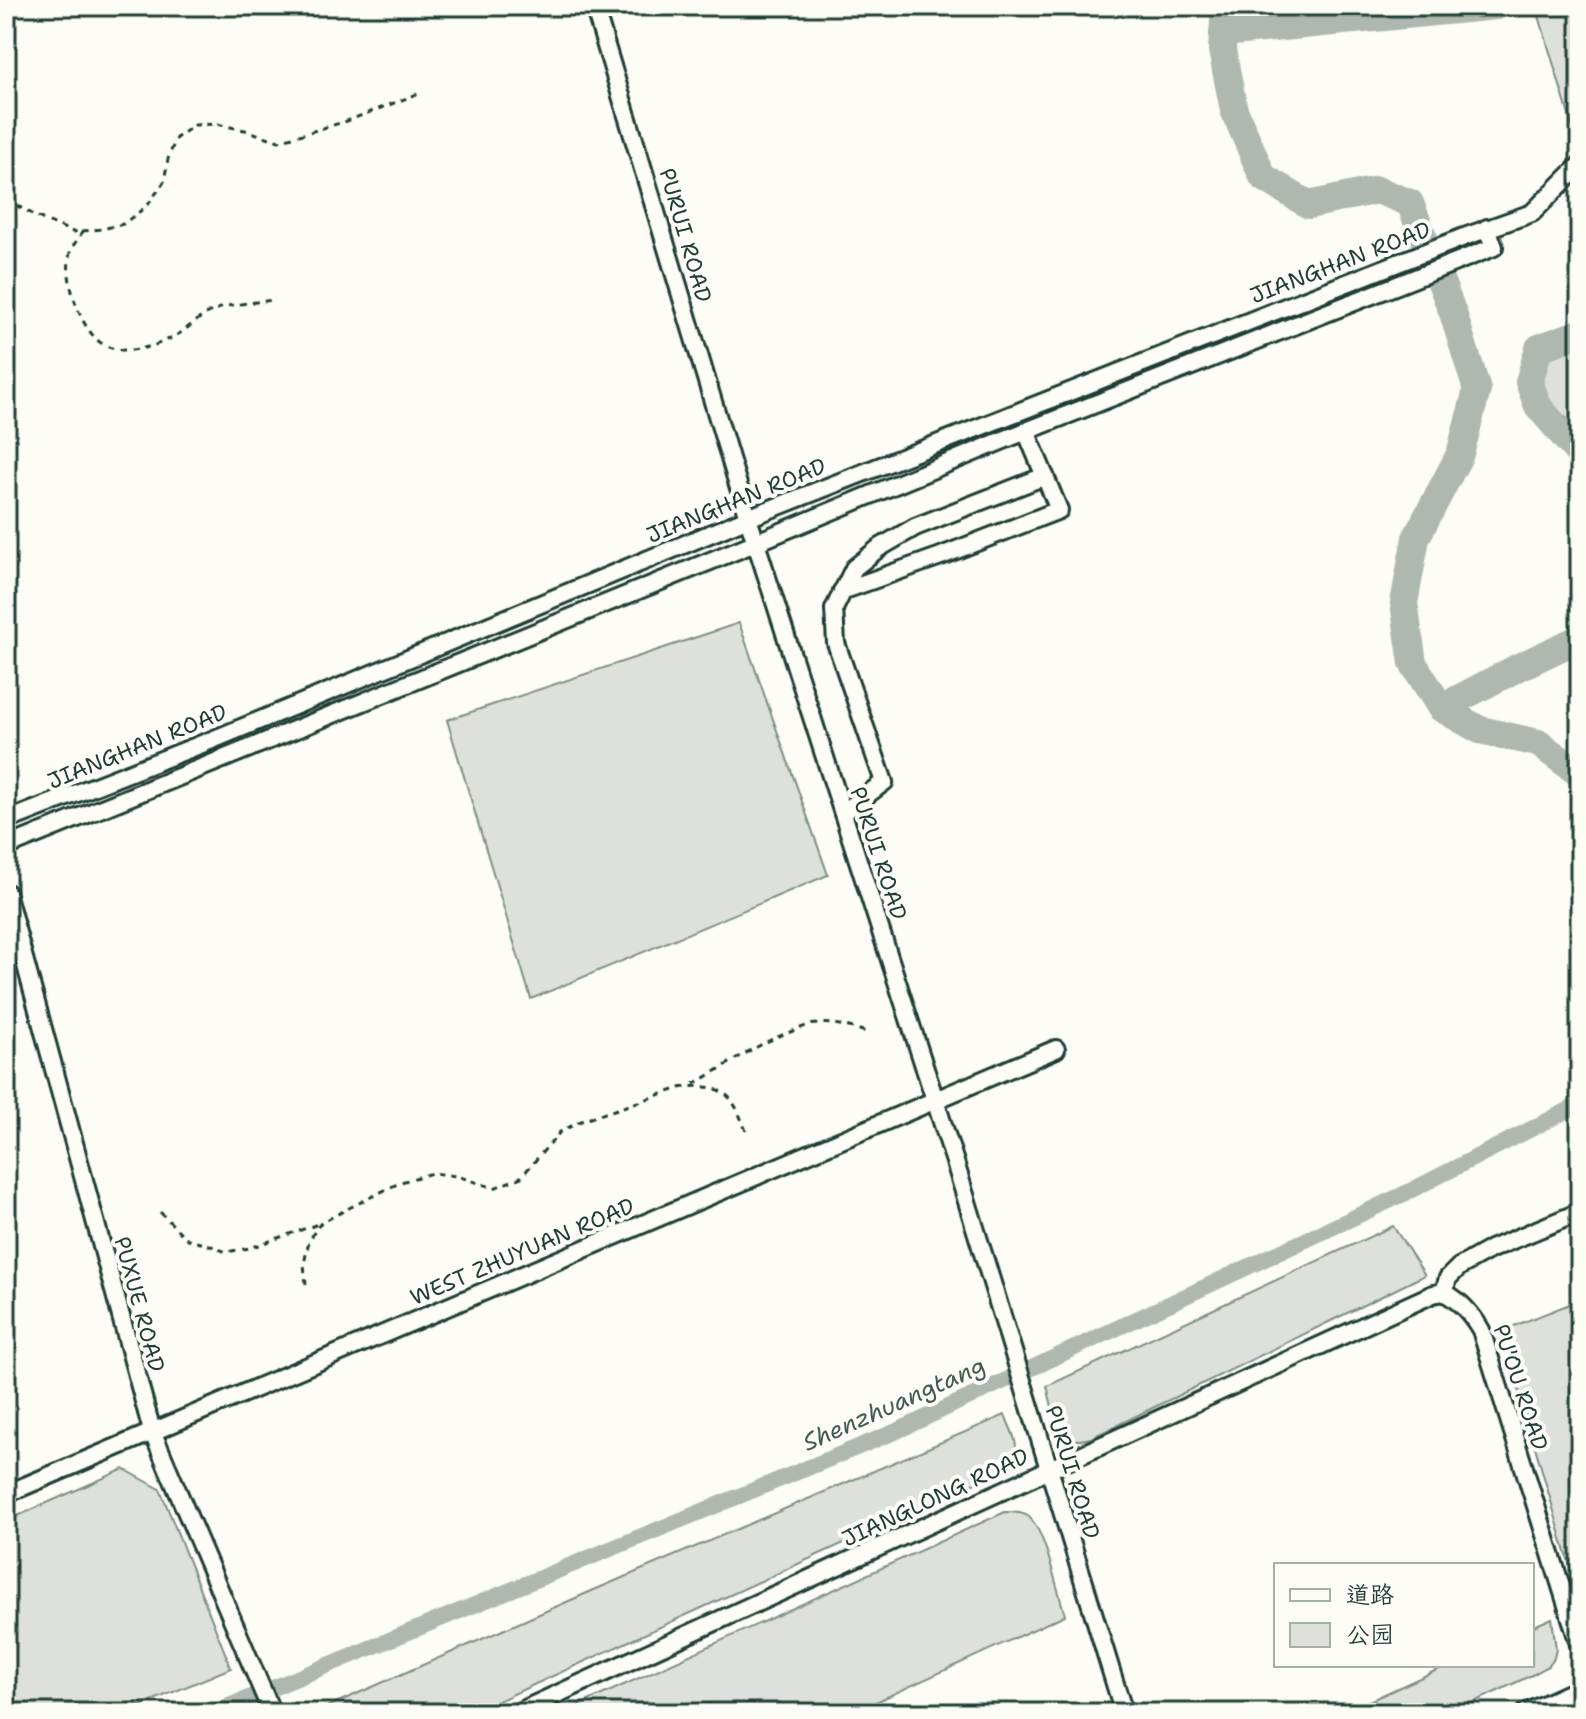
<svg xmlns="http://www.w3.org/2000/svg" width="1586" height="1719" font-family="'Shantell Sans','LXGW WenKai TC',sans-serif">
<rect width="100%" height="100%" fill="#fdfcf7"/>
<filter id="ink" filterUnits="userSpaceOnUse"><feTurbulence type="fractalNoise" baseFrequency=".0125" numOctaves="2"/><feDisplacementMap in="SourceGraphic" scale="16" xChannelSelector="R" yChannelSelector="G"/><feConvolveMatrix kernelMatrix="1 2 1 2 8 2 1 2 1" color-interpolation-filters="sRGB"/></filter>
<g filter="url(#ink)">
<g fill="#dde0db" stroke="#7e8e88" stroke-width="2">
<path d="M1536,6H1580V152Z"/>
<path d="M1580,344V431L1540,394L1545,362L1568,347Z"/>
<path d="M739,623L828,875L531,999L447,720Z"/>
<path d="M1393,1226L1425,1275L1091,1438C1087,1439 1082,1440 1078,1440C1055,1439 1052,1404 1047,1386Z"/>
<path d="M1580,1300V1600L1501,1331Z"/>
<path d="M1005,1415C1016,1442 1026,1454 997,1473L472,1713H313L594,1590Z"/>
<path d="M124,1469L160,1489L231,1668L123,1713H6V1521Z"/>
<path d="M1005,1512C1013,1512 1023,1512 1029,1517C1045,1530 1058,1594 1065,1615L852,1713H562Z"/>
<path d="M1552,1618L1556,1649L1554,1658L1548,1666L1534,1674L1451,1713H1343L1448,1665H1532V1627Z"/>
</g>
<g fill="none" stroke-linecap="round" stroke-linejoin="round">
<path stroke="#aeb8b1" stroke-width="16" d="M212,1713L897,1431L1406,1193L1580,1104"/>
<g stroke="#aeb8b1" stroke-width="28">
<path d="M1225,6L1222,50L1234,110L1263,177L1309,205L1377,190L1410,203L1453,313L1477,390L1460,454L1416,538L1404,603L1413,663L1441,708L1480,730L1538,743L1580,774"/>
<path d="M1223,33L1496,6"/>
<path d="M1580,333L1539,348L1529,382L1538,406L1580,455"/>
<path d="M1441,708L1519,667L1580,638"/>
</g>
<g stroke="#1f3d34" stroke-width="22">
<g id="minor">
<path d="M594,6L748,518L954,1159L1124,1713"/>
<path d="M842,591L941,556L1059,510L1026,431"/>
<path d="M843,813L884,782L836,643L834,609L854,568L879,548L915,527L1045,476"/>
<path d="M6,821L212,740L748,518L1464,237L1532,213L1580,165"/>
<path d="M6,847L757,542L1001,441L1494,247L1487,228"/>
<path d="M6,892L152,1431L272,1713"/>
<path d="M1444,1292C1461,1302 1471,1313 1481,1330L1580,1647"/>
<path d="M1444,1292L1448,1278L1459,1267L1491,1249L1580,1212"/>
<path d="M6,1494L1056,1049"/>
<path d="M516,1713L1433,1294L1444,1292"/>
<path d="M1525,1713L1580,1688"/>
</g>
</g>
<g stroke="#1f3d34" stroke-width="3" stroke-dasharray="6 6" stroke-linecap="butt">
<path d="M6,200L42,219L73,232L102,229L123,224L147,206L164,182L168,159L176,138L195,125L216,124L245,130L279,141L347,121L420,93"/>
<path d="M83,231C79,238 72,246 70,253C66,269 71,292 77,307C82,321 92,339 106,346C127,356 158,346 177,335C189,328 200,316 212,311C231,303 253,303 273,300"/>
<path d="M694,1084C727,1066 757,1043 793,1031C801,1028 809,1024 817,1024C835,1022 850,1027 866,1032"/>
<path d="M160,1212L188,1240L209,1245L226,1252L250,1248L321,1223"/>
<path d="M306,1284L304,1264L308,1245L315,1230L321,1223L351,1207L401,1182L432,1173L457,1176L494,1188L521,1177L560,1132L581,1121L680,1088C699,1084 724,1086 734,1104C740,1114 743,1125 748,1135"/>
<path d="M709,1703L712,1713"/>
</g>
<use href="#minor" stroke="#fdfcf7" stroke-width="16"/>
</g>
</g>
<g text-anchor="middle" stroke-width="8" stroke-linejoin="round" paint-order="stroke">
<g font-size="22" fill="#1f3d34" stroke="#fdfcf7">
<text transform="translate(686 235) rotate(74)" y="8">PURUI ROAD</text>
<text transform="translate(1340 262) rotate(-21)" y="8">JIANGHAN ROAD</text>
<text transform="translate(736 500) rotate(-22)" y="8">JIANGHAN ROAD</text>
<text transform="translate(137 746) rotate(-22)" y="8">JIANGHAN ROAD</text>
<text transform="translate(879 853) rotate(72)" y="8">PURUI ROAD</text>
<text transform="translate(522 1251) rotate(-23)" y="8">WEST ZHUYUAN ROAD</text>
<text transform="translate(140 1304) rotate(75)" y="8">PUXUE ROAD</text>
<text transform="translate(1521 1387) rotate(72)" y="8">PU'OU ROAD</text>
<text transform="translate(1073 1472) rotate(73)" y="8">PURUI ROAD</text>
<text transform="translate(935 1497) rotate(-25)" y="8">JIANGLONG ROAD</text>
</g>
<g font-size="24" font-style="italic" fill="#435c53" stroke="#fdfcf7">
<text transform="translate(894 1404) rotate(-24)" y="8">Shenzhuangtang</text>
</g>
</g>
<rect width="1586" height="1719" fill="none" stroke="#fdfcf7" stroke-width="32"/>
<rect x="16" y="16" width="1554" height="1687" fill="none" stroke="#1f3d34" stroke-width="3" filter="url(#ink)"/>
<rect x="1274" y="1563" width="260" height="104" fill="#fdfcf7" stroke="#a4b0a9" stroke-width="2"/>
<rect x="1290" y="1589" width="40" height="12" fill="#fdfcf7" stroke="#a4b0a9" stroke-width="2"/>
<text x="1346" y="1603" font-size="24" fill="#1f3d34">道路</text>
<rect x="1290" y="1623" width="40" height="24" fill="#dde0db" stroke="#a4b0a9" stroke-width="2"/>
<text x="1346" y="1643" font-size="24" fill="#1f3d34">公园</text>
</svg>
